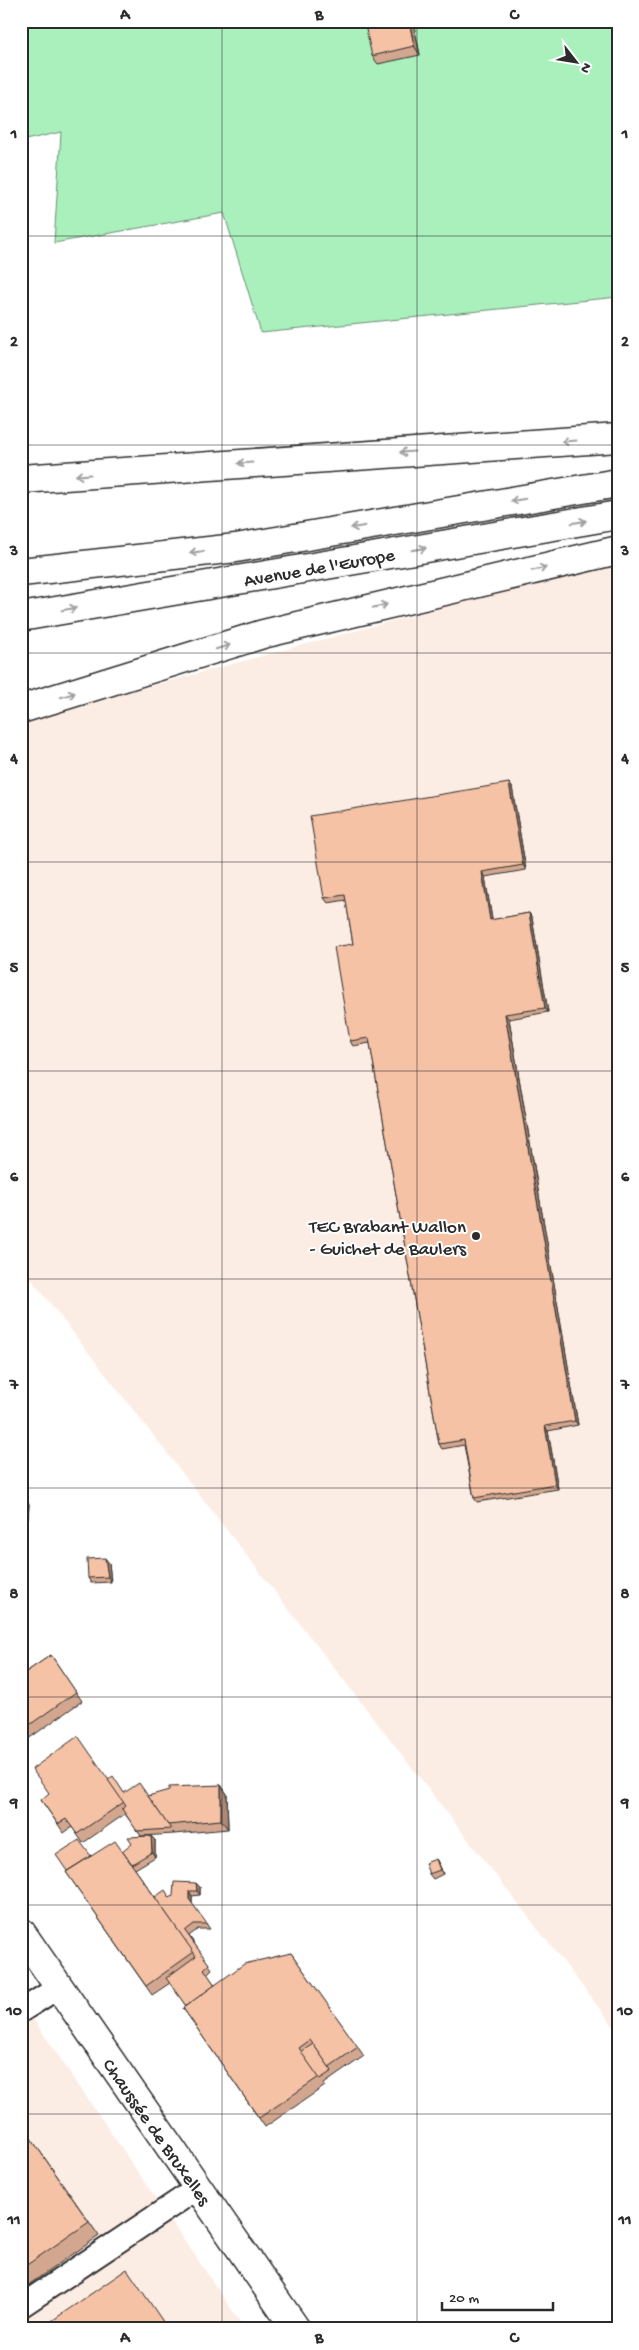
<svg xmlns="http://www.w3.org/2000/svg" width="639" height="2350" font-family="'Gochi Hand',sans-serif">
<rect width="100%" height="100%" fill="#fff"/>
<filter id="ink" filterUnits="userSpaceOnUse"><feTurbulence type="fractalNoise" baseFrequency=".02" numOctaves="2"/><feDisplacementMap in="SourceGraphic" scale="10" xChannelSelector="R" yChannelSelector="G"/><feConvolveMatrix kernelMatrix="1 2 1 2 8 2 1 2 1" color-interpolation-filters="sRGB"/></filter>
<g filter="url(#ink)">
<g fill="#fcede4">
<path d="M618,560V2032L21,1266V721Z"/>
<path d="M21,2001L245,2329H21Z"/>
</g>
<path fill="#aaf0bc" stroke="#6a8e74" d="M21,21H618V297L261,333L224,213L54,243L61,132L21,141Z"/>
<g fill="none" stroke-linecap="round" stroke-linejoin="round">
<g stroke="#2b2b2b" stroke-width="26">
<g id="lane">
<path d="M21,2011L59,1987"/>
<path d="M21,2306L198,2188"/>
</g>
</g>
<g stroke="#2b2b2b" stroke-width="31">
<g id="primary">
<path d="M21,479L618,438"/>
<path d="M21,572L236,548L618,483"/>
<path d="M21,617L618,515"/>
<path d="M21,709L263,634L618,550"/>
<path d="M21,1932L296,2329"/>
</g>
</g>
<use href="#lane" stroke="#fff" stroke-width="22"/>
<use href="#primary" stroke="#fff" stroke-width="28"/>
</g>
<g fill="#d3a78f" stroke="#2b2b2b">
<path d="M413,21L420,55L378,64L372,56Z"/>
<path d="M512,787L526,870L485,877L492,920L529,913L532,918L548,1012L509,1019L578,1425L548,1431L558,1489L477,1502L474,1498L464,1445L442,1449L439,1444L370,1043L353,1046L350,1041L353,944L346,900L328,903L324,898Z"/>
<path d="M26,1499L29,1504L28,1519H21V1500Z"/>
<path d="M109,1563L111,1582L91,1583L88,1578Z"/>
<path d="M51,1655L82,1701L21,1744V1666L26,1672Z"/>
<path d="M108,1780L124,1793L148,1796L221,1785L227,1794L228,1829L174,1834L173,1832L174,1834L141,1836L125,1814L83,1843L72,1827L64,1833L41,1800Z"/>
<path d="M155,1840V1857L135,1869L155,1897L170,1898L200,1887V1895L192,1896V1904L210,1929H198L189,1936L212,1969L207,1974L215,1985L291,1953L364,2056L324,2084L325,2086L265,2127L183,2008L186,2006L170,1983L152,1995L66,1872L91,1856L122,1851Z"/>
<path d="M436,1859L439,1864L443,1874L433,1879L429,1874Z"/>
<path d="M21,2124L99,2236L21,2290Z"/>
</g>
<g fill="#ac8874" stroke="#2b2b2b">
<path d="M409,21H413L420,55L414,46Z"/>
<path d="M509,783L512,787L526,870L523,865Z"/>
<path d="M482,872L485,877L493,925L490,920Z"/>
<path d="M529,913L532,918L548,1012L545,1008Z"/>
<path d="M505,1014L509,1019L578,1425L575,1421Z"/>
<path d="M545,1426L548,1431L558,1489L555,1484Z"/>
<path d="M26,1499L29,1504L28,1519L25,1514Z"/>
<path d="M105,1558L109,1563L111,1582L108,1577Z"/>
<path d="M221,1785L227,1794L228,1829L221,1820Z"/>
<path d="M151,1836L155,1840V1857L152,1852Z"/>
<path d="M436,1859L439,1864L443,1874L440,1870Z"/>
<path d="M196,1883L200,1887V1895L197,1891Z"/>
<path d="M189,1891L192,1896V1904L189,1899Z"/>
</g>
<g fill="#f5c2a6" stroke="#2b2b2b">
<path d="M364,21H409L414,46L372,56Z"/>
<path d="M509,783L523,865L482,872L490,920L529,913L545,1008L505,1014L575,1421L545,1426L555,1484L474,1498L464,1440L439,1444L369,1038L350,1041L334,947L353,944L345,895L324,898L310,816Z"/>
<path d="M26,1499L25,1514H21V1500Z"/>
<path d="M105,1558L108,1577L88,1578L87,1559Z"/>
<path d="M51,1655L76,1692L21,1731V1666L26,1672Z"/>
<path d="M78,1736L124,1802L77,1834L66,1819L58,1824L41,1800L49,1793L32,1769Z"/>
<path d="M113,1776L124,1793L139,1783L171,1829L137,1831L122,1809L126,1806L108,1780Z"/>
<path d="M221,1785V1820L168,1825L148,1796L169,1790V1787Z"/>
<path d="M151,1836L152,1852L132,1864L122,1851L132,1843L128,1837Z"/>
<path d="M79,1840L91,1856L67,1871L56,1855Z"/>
<path d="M115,1841L194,1952L146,1986L66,1872Z"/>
<path d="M436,1859L440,1870L429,1874L425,1863Z"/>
<path d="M174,1882L196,1883L197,1891H189V1899L207,1924H194L185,1931L209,1964L204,1969L215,1985L186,2006L166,1978L196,1956L155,1897L165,1890L170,1898L173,1896Z"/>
<path d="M291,1953L358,2047L329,2067L310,2040L299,2048L319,2077L259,2118L183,2008L244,1964Z"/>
<path d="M313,2044L332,2071L320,2079L301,2052Z"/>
<path d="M21,2124L89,2222L21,2269Z"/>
<path d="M127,2269L168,2329H40Z"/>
</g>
<defs><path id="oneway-shaft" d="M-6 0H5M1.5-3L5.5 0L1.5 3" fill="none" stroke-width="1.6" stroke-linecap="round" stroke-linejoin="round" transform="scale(1.25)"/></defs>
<g stroke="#a0a0a0">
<use href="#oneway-shaft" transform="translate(569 441) rotate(176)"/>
<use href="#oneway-shaft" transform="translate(407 452) rotate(176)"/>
<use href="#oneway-shaft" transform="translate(245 463) rotate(176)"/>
<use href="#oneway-shaft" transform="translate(83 475) rotate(176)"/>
<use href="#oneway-shaft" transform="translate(518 500) rotate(170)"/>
<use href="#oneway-shaft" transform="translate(579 522) rotate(-10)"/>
<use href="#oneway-shaft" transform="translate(358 527) rotate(170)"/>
<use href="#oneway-shaft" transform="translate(419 549) rotate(-10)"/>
<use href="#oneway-shaft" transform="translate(197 552) rotate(173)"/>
<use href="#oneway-shaft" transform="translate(539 569) rotate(-13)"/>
<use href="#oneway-shaft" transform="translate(380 606) rotate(-13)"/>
<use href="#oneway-shaft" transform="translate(69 609) rotate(-10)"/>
<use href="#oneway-shaft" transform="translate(223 647) rotate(-17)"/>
<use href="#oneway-shaft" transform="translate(68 695) rotate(-17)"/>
</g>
</g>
<path fill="none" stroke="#2b2b2b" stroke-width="1" stroke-opacity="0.55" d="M222,21V2329M417,21V2329M21,236H618M21,445H618M21,653H618M21,862H618M21,1071H618M21,1279H618M21,1488H618M21,1697H618M21,1905H618M21,2114H618"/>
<circle fill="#2b2b2b" stroke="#fff" stroke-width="2" cx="476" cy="1236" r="5"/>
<g text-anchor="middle" stroke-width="4" stroke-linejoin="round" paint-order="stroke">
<g font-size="19" fill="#2b2b2b" stroke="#fff">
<text transform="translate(319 566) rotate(-10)" y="7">Avenue de l'Europe</text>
<text transform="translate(158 2131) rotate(55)" y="7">Chaussée de Bruxelles</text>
</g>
<g font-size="19" fill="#2b2b2b" stroke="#fff" text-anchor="end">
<text x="466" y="1232">TEC Brabant Wallon<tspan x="466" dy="22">- Guichet de Baulers</tspan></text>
</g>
</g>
<rect width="639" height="2350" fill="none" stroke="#fff" stroke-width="55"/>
<g transform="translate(576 62) rotate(121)" stroke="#ffffff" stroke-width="4" paint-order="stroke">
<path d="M0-4L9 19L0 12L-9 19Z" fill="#2b2b2b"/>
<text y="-8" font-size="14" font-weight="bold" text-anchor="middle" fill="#2b2b2b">N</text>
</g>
<path d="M442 2302v8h111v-8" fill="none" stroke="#2b2b2b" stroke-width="2.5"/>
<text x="449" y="2302" font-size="15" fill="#2b2b2b" stroke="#ffffff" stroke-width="4" paint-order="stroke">20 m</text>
<rect x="28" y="28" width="584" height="2294" fill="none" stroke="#2b2b2b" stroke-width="2"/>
<g font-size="16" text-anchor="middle" font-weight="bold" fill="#2b2b2b">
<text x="125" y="19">A</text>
<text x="319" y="19">B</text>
<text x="514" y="19">C</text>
<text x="14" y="138">1</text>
<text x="625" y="138">1</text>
<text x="14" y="346">2</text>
<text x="625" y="346">2</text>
<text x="14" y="555">3</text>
<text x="625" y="555">3</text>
<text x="14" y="763">4</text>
<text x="625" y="763">4</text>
<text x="14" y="972">5</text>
<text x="625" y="972">5</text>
<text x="14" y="1181">6</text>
<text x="625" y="1181">6</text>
<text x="14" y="1389">7</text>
<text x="625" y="1389">7</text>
<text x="14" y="1598">8</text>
<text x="625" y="1598">8</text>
<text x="14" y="1807">9</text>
<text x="625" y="1807">9</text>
<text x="14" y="2015">10</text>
<text x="625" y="2015">10</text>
<text x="14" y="2224">11</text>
<text x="625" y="2224">11</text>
<text x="125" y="2342">A</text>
<text x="319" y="2342">B</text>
<text x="514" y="2342">C</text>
</g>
</svg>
